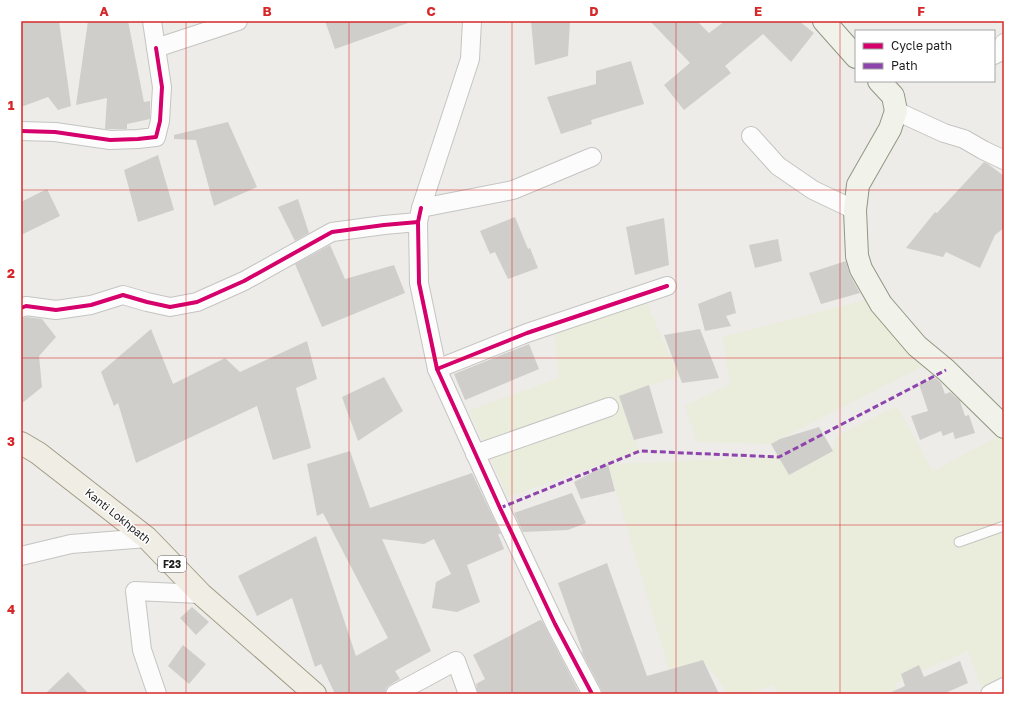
<svg xmlns="http://www.w3.org/2000/svg" width="1025" height="715" font-family="'Golos Text',sans-serif">
<rect width="100%" height="100%" fill="#edece8"/>
<g fill="#eaeddc">
<path d="M644,297L679,376L619,396L640,451L508,497L469,410L559,378L554,331Z"/>
<path d="M869,299L927,364L771,444L697,442L685,406L730,384L722,337Z"/>
<path d="M897,406L933,471L1004,433V679L983,693L968,651L895,683L899,694H777L772,685L752,694H728L703,660L669,670L608,464L779,457L789,475L833,451L837,436Z"/>
</g>
<g fill="#d0cecb">
<path d="M21,21H59L71,106L58,110L48,97L21,107Z"/>
<path d="M88,21H128L144,102L150,101V119L127,124V129H105L107,98L76,105Z"/>
<path d="M325,21H408V23L335,49Z"/>
<path d="M531,21H570L568,56L535,65Z"/>
<path d="M650,21H697L709,33L725,21H799L814,33L791,62L763,34L725,66L731,73L684,110L664,85L690,63Z"/>
<path d="M631,61L644,104L591,120L592,124L561,134L547,97L596,84V71Z"/>
<path d="M228,122L257,187L214,206L196,140L174,139V135Z"/>
<path d="M158,155L174,210L138,222L124,170Z"/>
<path d="M984,162L988,164L1004,176V228L995,235L980,268L946,252L943,257L906,248L935,212L937,213Z"/>
<path d="M47,189L60,216L21,235V202Z"/>
<path d="M298,199L309,233L295,241L278,207Z"/>
<path d="M515,217L528,249L530,248L538,268L508,279L495,252L490,254L480,231Z"/>
<path d="M664,218L669,265L635,275L626,227Z"/>
<path d="M778,239L782,261L755,268L749,245Z"/>
<path d="M330,245L345,279L394,265L405,293L322,327L295,264Z"/>
<path d="M846,261L850,275L860,293L821,304L809,273Z"/>
<path d="M731,291L736,313L726,316L731,326L705,331L698,304Z"/>
<path d="M27,317L42,319L56,337L39,356L42,387L21,404V318Z"/>
<path d="M151,329L173,384L225,358L240,372L307,341L317,379L296,388L311,448L273,460L257,406L136,463L118,403L114,406L101,372Z"/>
<path d="M700,329L719,378L682,383L664,335Z"/>
<path d="M529,344L539,369L465,400L454,374Z"/>
<path d="M384,377L403,411L358,441L342,397Z"/>
<path d="M936,378L941,383L945,394L950,392L960,401L965,416L969,415L975,433L955,439L953,432L943,436L941,431L920,440L911,416L928,411L919,384Z"/>
<path d="M649,385L663,433L634,440L619,396Z"/>
<path d="M819,427L833,451L789,475L771,444L780,439Z"/>
<path d="M350,451L370,508L472,473L501,534H498L504,549L467,565L480,602L457,612L432,608L436,582L451,574L434,539L424,544L382,539L431,651L395,671L400,679L390,685L386,688L385,694H335L321,664L315,667L292,598L257,616L238,576L316,536L356,656L388,638L323,513L317,516L307,464Z"/>
<path d="M608,464L615,491L581,499L574,482Z"/>
<path d="M572,493L586,523L568,530L523,532L514,513Z"/>
<path d="M607,563L647,676L703,660L719,694H602L601,689L581,651L583,653L558,583Z"/>
<path d="M192,607L209,622L196,635L180,618Z"/>
<path d="M540,620L542,621L580,694H478L476,684L485,679L473,655Z"/>
<path d="M183,645L206,664L189,684L168,666Z"/>
<path d="M960,661L968,683L943,694H887L905,686L901,674L919,665L924,677Z"/>
<path d="M68,672L89,694H45Z"/>
</g>
<g fill="none" stroke-linecap="round" stroke-linejoin="round">
<g stroke="#c4c4c2" stroke-width="11">
<path id="lane" d="M959,542L1004,526"/>
</g>
<g stroke="#c4c4c2" stroke-width="20">
<g id="street">
<path d="M152,21L156,48L238,21"/>
<path d="M472,21L470,59L421,208L513,190L592,157"/>
<path d="M994,55L1001,51L1004,43"/>
<path d="M896,111L944,133L964,139L983,150L1004,160"/>
<path d="M21,131L55,132L110,140L138,139L156,137L160,121L162,87L156,48"/>
<path d="M751,136L778,166L813,190L855,210"/>
<path d="M421,208L418,222L419,283L437,369L500,508L555,624L592,694"/>
<path d="M21,308L26,306L56,310L91,305L123,295L147,302L170,307L197,302L244,281L332,232L384,225L418,222"/>
<path d="M437,369L527,333L667,286"/>
<path d="M475,454L609,407"/>
<path d="M21,556L71,544L147,538"/>
<path d="M157,694L142,650L135,591L201,594"/>
<path d="M395,694L456,661L468,694"/>
<path d="M990,694L1004,687"/>
</g>
</g>
<g stroke="#929681" stroke-width="24">
<g id="secondary">
<path d="M824,21L856,57"/>
<path d="M879,81L893,96L896,111L890,129L858,185L855,210L857,256L861,269L881,304L917,346L946,370L1004,427"/>
</g>
</g>
<g stroke="#a29c86" stroke-width="24">
<path id="primary" d="M21,443L38,453L147,538L201,594L315,694"/>
</g>
<use href="#lane" stroke="#fcfcfc" stroke-width="9"/>
<use href="#street" stroke="#fcfcfc" stroke-width="18"/>
<use href="#secondary" stroke="#f1f3eb" stroke-width="22"/>
<use href="#primary" stroke="#f0ede5" stroke-width="22"/>
<path stroke="#8e44ad" stroke-width="3" stroke-dasharray="6 3" stroke-linecap="butt" d="M500,508L640,451L779,457L946,370"/>
<g stroke="#fff" stroke-width="6">
<g id="cycleway">
<path d="M21,131L55,132L110,140L138,139L156,137L160,121L162,87L156,48"/>
<path d="M421,208L418,222L419,283L437,369L500,508L555,624L592,694"/>
<path d="M21,308L26,306L56,310L91,305L123,295L147,302L170,307L197,302L244,281L332,232L384,225L418,222"/>
<path d="M437,369L527,333L667,286"/>
</g>
</g>
<use href="#cycleway" stroke="#d6006c" stroke-width="4"/>
</g>
<path fill="none" stroke="#d62828" stroke-width="1" stroke-opacity="0.55" d="M186,21V694M349,21V694M512,21V694M676,21V694M840,21V694M21,190H1004M21,358H1004M21,525H1004"/>
<g text-anchor="middle" stroke-width="3" stroke-linejoin="round" paint-order="stroke">
<rect fill="#fff" stroke="#626262" stroke-width="1" x="158" y="556" width="28" height="16" rx="3"/>
<g font-size="10" font-weight="bold" fill="#1f1f1f">
<text x="172" y="568">F23</text>
</g>
<g font-size="11" fill="#1f1f1f" stroke="#fff">
<text transform="translate(118 516) rotate(39)" y="4">Kanti Lokhpath</text>
</g>
</g>
<rect width="1025" height="715" fill="none" stroke="#ffffff" stroke-width="44"/>
<rect x="855" y="30" width="140" height="52" fill="#ffffff" stroke="#a5a5a5"/>
<rect x="863" y="43" width="20" height="6" fill="#d6006c" stroke="#a5a5a5"/>
<text x="891" y="50" font-size="12" fill="#1f1f1f">Cycle path</text>
<rect x="863" y="63" width="20" height="6" fill="#8e44ad" stroke="#a5a5a5"/>
<text x="891" y="70" font-size="12" fill="#1f1f1f">Path</text>
<rect x="22" y="22" width="981" height="671" fill="none" stroke="#d62828" stroke-width="1.5"/>
<g font-size="13" text-anchor="middle" font-weight="bold" fill="#d62828">
<text x="104" y="16">A</text>
<text x="267" y="16">B</text>
<text x="431" y="16">C</text>
<text x="594" y="16">D</text>
<text x="758" y="16">E</text>
<text x="921" y="16">F</text>
<text x="11" y="110">1</text>
<text x="11" y="278">2</text>
<text x="11" y="446">3</text>
<text x="11" y="614">4</text>
</g>
</svg>
